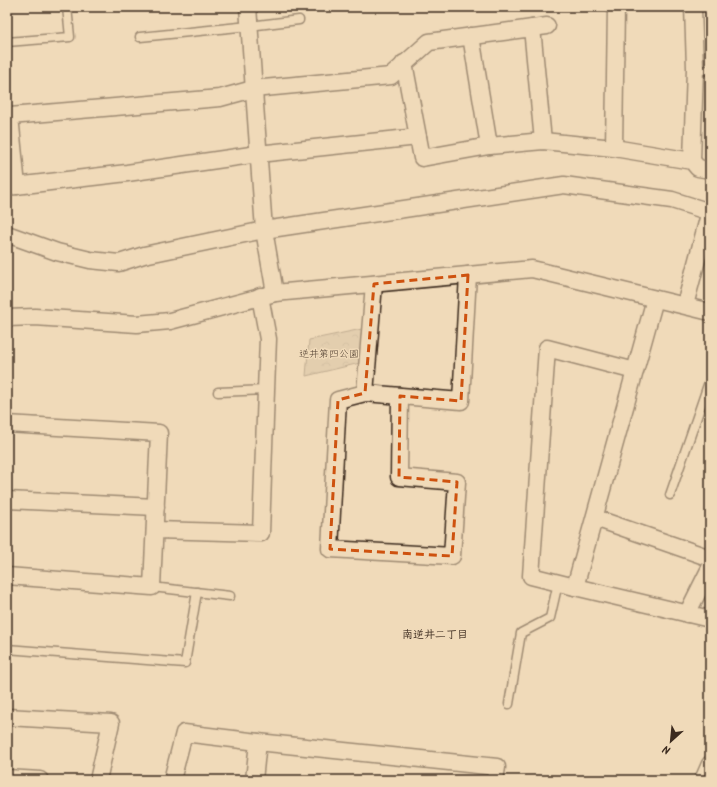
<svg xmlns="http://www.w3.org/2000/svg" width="717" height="787" font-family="Kalam,'Klee One',sans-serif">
<defs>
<pattern id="forest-crowns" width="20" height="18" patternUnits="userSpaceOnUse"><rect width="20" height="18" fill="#d2bea0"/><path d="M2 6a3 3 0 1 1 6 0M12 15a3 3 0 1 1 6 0" fill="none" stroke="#b5a389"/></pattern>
</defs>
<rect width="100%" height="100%" fill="#f0dab9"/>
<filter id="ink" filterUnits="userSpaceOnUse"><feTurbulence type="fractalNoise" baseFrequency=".025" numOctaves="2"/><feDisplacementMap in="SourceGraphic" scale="8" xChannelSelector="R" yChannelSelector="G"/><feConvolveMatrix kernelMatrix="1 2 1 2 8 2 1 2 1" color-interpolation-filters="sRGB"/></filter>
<g filter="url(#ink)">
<path fill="url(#forest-crowns)" stroke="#86745f" d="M362,329L360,363L306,376L309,340Z"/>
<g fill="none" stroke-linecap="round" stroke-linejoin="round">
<g stroke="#3b2a1e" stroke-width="11">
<g id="lane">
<path d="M140,37L249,26L299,20"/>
<path d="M7,42L70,37L67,7"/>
<path d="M695,68L710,71"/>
<path d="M218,392L266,390"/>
<path d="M670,495L710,379"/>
<path d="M152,587L230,596"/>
<path d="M7,649L185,663L197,592"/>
<path d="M509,704L521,633L550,618L558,583"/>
</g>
</g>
<g stroke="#3b2a1e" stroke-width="19">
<g id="street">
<path d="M248,7L264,230L275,293"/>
<path d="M532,28L543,141"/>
<path d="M471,36L489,146"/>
<path d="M404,63L422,158L489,146L543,141L614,148L692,161L698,168L710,170"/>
<path d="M614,148L616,7"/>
<path d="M692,161L695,68L693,7"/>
<path d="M17,186L10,116L220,98L253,89L391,76L429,42L547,26"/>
<path d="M7,187L127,173L258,154L418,137"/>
<path d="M7,234L57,252L90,260L119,263L144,255L264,230L564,185L672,200L710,212"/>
<path d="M374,284L365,393L461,401L468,275"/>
<path d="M685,305L710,211"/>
<path d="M7,318L35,317L137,324L170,321L275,293L532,269L710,312"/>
<path d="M635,371L547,348L531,576L575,587L710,619"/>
<path d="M365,393L338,400L330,549L452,556L457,482L399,477L400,396"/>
<path d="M7,424L159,433L152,587L7,576"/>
<path d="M7,500L156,507"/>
<path d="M595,518L710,558"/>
<path d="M155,530L261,533L266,390L268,339L260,296"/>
<path d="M575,587L655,299"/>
<path d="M687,614L710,568"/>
<path d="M7,717L111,723L98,780"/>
<path d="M258,742L497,767L495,780"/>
<path d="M7,778L40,780"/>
<path d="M172,780L184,733L258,742L254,780"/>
<path d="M703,780L710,764"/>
</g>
</g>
<use href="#lane" stroke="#f0dab9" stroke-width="8"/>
<use href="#street" stroke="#f0dab9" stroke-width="16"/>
</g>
</g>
<path d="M0 0H717V787H0ZM468,275L461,401L400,396L399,477L457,482L452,556L330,549L338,400L365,393L374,284Z" fill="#f0dab9" fill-opacity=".55" fill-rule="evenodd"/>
<path fill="none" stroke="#ce520f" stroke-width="3" stroke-dasharray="8 5" stroke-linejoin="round" d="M468,275L461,401L400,396L399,477L457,482L452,556L330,549L338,400L365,393L374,284Z"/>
<g text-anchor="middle" stroke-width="3" stroke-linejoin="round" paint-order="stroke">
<g font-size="10" fill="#524032" stroke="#f0dab9">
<text x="329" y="357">逆井第四公園</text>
</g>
<g font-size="11" font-weight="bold" fill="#3b2a1e" stroke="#f0dab9">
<text x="435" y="638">南逆井二丁目</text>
</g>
</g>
<rect width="717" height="787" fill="none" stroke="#f0dab9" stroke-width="24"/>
<rect x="12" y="12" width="693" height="763" fill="none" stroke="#3b2a1e" stroke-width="1.5" filter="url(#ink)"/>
<g transform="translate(671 741) rotate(207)" stroke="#f0dab9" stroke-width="3" paint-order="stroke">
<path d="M0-3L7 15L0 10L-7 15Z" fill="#3b2a1e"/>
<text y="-6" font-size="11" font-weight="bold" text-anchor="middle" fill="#3b2a1e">N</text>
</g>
</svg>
